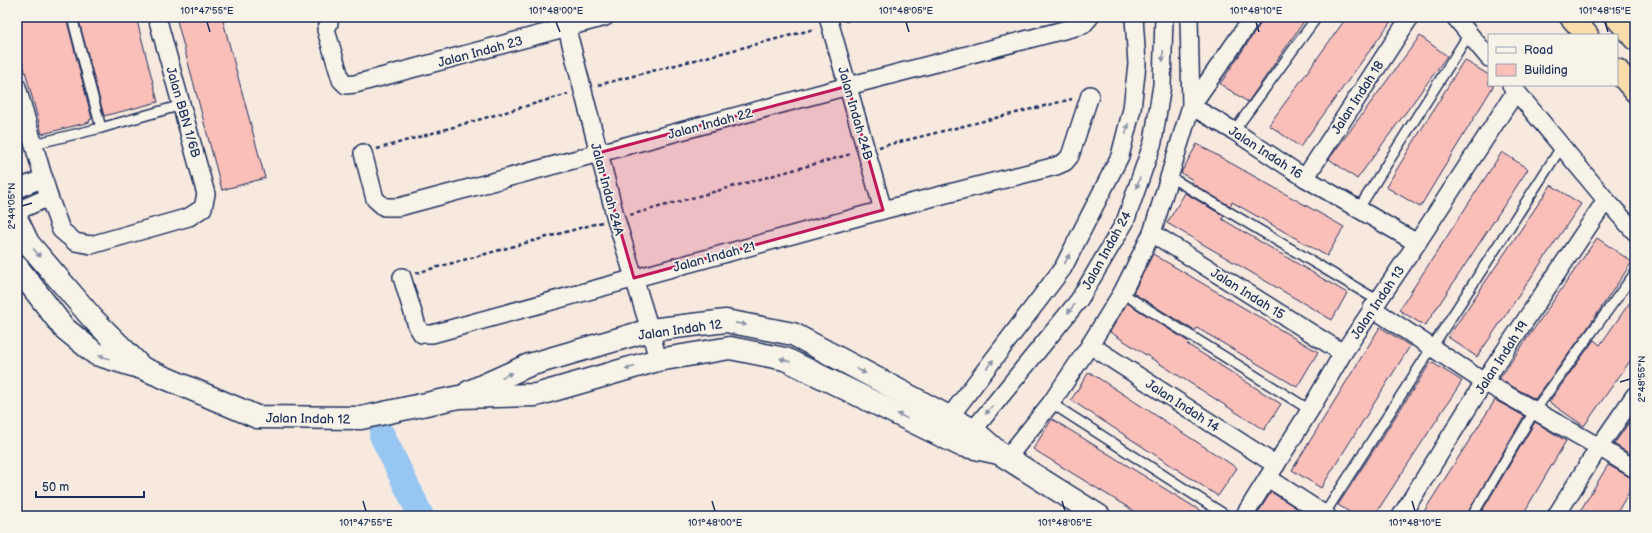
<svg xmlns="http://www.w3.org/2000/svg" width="1652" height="533" font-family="'Balsamiq Sans',sans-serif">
<rect width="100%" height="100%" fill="#f8e9df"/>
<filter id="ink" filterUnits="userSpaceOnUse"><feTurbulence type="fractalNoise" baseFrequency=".025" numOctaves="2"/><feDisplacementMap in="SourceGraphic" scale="8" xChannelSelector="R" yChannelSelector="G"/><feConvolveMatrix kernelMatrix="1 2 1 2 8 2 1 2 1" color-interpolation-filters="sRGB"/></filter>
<g filter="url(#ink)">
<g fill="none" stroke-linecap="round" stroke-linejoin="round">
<path stroke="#98c6f3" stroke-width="26" d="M382,435L421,516"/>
</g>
<g fill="#fbbfb9" stroke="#1b2f5e">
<path d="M17,17H66L92,119L89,120L90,122L42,134L17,41Z"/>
<path d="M78,17H136L158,102L104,116Z"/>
<path d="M176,17H222L265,178L222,190Z"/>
<path d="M1265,17H1307L1248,102L1220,84Z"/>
<path d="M1347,17H1394L1300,147L1269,125Z"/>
<path d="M1420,36L1447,56L1357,179L1329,159Z"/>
<path d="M1464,60L1489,75V85H1494L1420,207L1386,187Z"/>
<path d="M1197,144L1344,227L1327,256L1232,202L1230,206L1191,183L1193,180L1181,173Z"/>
<path d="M1502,152L1528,169L1425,326L1399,310Z"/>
<path d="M1551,185L1581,204L1477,357L1448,337Z"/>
<path d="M1185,193L1224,216L1222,219L1347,293L1332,320L1167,223Z"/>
<path d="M1597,238L1632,262L1584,333L1535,399L1499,379Z"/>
<path d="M1153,254L1318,352L1297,387L1197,328L1195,331L1133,293Z"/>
<path d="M1635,295V354L1584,426L1549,402L1594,340L1600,345Z"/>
<path d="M1127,303L1189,342L1187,344L1281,404L1264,430L1110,332Z"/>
<path d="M1380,327L1410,346L1321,488L1292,470Z"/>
<path d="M1431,362L1462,381L1374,516H1356L1338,505Z"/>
<path d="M1089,372L1237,468L1218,496L1071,400Z"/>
<path d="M1495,400L1524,416L1466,516H1421Z"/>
<path d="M1635,414V457L1614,444Z"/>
<path d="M1052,419L1209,516H1142L1033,449Z"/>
<path d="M1535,422L1566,441L1522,516H1479Z"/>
<path d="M1608,465L1635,480V482L1615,516H1577Z"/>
<path d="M1271,492L1303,512L1300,516H1256Z"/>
</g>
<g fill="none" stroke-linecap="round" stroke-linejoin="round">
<g stroke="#1b2f5e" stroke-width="12">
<g id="lane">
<path d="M72,17L101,128"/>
<path d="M1234,131L1317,17"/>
<path d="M34,144L101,128L182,105"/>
<path d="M1170,177L1377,300"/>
<path d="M1359,208L1469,34"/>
<path d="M1122,293L1310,410"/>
<path d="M1051,403L1227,516"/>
<path d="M1323,516L1562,146"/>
<path d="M1472,516L1535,410L1635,273"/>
</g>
</g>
<g stroke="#1b2f5e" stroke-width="20">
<g id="street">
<path d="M564,17L616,219L650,330L658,360"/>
<path d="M828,17L883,210"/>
<path d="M1455,17L1489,58"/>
<path d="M329,23L326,30L341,80L346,85L355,84L605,17"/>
<path d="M1511,85L1606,200L1635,232"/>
<path d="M17,87L49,197L61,230L75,242L91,245L189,217L203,208L206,194L157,17"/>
<path d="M1191,106L1234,131L1305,178L1417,243"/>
<path d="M1191,106L1253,17"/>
<path d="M363,153L375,199L384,207H399L848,86L1083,25L1090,17"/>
<path d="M1305,178L1410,17"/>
<path d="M17,189L44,178"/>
<path d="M17,211L49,197"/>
<path d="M1152,233L1343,353"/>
<path d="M402,277L417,326L422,334H432L883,210L1056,166L1065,162L1070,156L1090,95"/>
<path d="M1372,308L1484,382L1599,447L1635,469"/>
<path d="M1090,345L1276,465"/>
<path d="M942,427L1063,268L1120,156L1132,109L1137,64L1134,17"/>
<path d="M966,439L1079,300L1125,222L1153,142L1162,85L1164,17"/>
<path d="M1007,458L1051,403L1090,345L1122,293L1152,233L1191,106L1189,17"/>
<path d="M1268,478L1327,516"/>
<path d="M1244,516L1310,410L1343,353L1417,243L1516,91"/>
<path d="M1401,516L1484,382L1606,200"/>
<path d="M1556,516L1599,447L1635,395"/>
</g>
</g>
<g stroke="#1b2f5e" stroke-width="25">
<g id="secondary">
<path d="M17,220L28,243L93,319L139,365"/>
<path d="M17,267L64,328L96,354L142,368L257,417L361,418L459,397L536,395L658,360L730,348L785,359L961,445L999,453"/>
<path d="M469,392L529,365L650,330L726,321L793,334L973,430L999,453L1099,516"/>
</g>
</g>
<g stroke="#1b2f5e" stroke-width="25">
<g id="highway">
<path d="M1571,17L1587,35"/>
<path d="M1616,17L1635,39"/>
<path d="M1617,70L1635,91"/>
</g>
</g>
<g stroke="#1b2f5e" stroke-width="2.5" stroke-dasharray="4 3" stroke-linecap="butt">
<path d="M342,20L351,17"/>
<path d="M845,21L860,17"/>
<path d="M598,85L815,29"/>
<path d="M879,147L1072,99"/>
<path d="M377,149L568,94"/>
<path d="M630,215L851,154"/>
<path d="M416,273L602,222"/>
</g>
<use href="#lane" stroke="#f7f3e8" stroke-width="9"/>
<use href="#street" stroke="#f7f3e8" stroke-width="17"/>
<use href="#secondary" stroke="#f7f3e8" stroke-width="22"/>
<use href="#highway" stroke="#faddab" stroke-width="22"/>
</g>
<defs><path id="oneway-solid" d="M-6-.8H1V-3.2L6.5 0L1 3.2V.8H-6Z"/></defs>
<g fill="#8991a3">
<use href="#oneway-solid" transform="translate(1163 56) rotate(92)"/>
<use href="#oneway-solid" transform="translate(1127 129) rotate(-76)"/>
<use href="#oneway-solid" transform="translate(1138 183) rotate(109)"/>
<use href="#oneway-solid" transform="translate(37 253) rotate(49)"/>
<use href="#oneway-solid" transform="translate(1067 259) rotate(-63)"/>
<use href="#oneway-solid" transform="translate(1071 309) rotate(129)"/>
<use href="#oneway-solid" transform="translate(741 324) rotate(11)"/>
<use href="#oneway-solid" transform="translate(104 357) rotate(-163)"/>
<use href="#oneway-solid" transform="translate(785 360) rotate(-162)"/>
<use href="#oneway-solid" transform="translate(990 364) rotate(-53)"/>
<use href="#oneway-solid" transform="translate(630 368) rotate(164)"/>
<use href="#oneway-solid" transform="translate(861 371) rotate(28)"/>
<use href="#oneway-solid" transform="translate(507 375) rotate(-24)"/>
<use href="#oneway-solid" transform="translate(989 410) rotate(129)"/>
<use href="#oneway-solid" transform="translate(902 416) rotate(-154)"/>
</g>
</g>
<path fill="#c2185b" fill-opacity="0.2" stroke="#c2185b" stroke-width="3" stroke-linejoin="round" d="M848,86L883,210L634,278L598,153Z"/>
<path fill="none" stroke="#1b2f5e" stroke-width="1.5" d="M207,22L210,32M556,22L560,32M906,22L909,32M1256,22L1259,32M1605,22L1608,32M22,206L32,203M1620,382L1630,379M363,501L366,511M712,501L715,511M1062,501L1065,511M1412,501L1415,511"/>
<g text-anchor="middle" stroke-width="3.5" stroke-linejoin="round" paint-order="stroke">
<g font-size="13" fill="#1b2f5e" stroke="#f7f3e8">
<text transform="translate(480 51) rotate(-15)" y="5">Jalan Indah 23</text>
<text transform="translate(1357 97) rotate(-57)" y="5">Jalan Indah 18</text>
<text transform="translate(184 112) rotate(74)" y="5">Jalan BBN 1/6B</text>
<text transform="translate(856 113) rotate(74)" y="5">Jalan Indah 24B</text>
<text transform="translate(710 123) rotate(-15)" y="5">Jalan Indah 22</text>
<text transform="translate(1266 152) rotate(33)" y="5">Jalan Indah 16</text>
<text transform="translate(608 189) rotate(75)" y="5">Jalan Indah 24A</text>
<text transform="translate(1106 250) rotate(-61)" y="5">Jalan Indah 24</text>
<text transform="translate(714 256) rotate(-15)" y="5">Jalan Indah 21</text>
<text transform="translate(1248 293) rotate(32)" y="5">Jalan Indah 15</text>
<text transform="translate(1377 302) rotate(-56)" y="5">Jalan Indah 13</text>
<text transform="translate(680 329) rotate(-8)" y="5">Jalan Indah 12</text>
<text transform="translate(1501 357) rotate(-57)" y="5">Jalan Indah 19</text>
<text transform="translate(1183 405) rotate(33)" y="5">Jalan Indah 14</text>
<text transform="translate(308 418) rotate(1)" y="5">Jalan Indah 12</text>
</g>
</g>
<rect width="1652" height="533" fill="none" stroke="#f7f3e8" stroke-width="44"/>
<rect x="1488" y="34" width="130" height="52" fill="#f7f3e8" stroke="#9fa5b1"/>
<rect x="1496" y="47" width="20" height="6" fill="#f7f3e8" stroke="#9fa5b1"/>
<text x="1524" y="54" font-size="12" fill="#1b2f5e">Road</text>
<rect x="1496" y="64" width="20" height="12" fill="#fbbfb9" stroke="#9fa5b1"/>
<text x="1524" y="74" font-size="12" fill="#1b2f5e">Building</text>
<path d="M36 491v6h108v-6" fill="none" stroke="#1b2f5e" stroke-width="2"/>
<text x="42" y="491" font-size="12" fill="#1b2f5e" stroke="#f7f3e8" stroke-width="3" paint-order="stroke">50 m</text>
<rect x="22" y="22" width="1608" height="489" fill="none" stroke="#1b2f5e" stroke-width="1.5"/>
<g font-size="10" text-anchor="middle" fill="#1b2f5e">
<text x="207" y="14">101°47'55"E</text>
<text x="556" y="14">101°48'00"E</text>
<text x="906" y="14">101°48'05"E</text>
<text x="1256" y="14">101°48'10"E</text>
<text x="1605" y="14">101°48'15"E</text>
<text transform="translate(11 206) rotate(-90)" y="4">2°49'05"N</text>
<text transform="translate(1641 379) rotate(-90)" y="4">2°48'55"N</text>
<text x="366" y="526">101°47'55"E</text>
<text x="715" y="526">101°48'00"E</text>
<text x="1065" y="526">101°48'05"E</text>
<text x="1415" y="526">101°48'10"E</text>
</g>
</svg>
